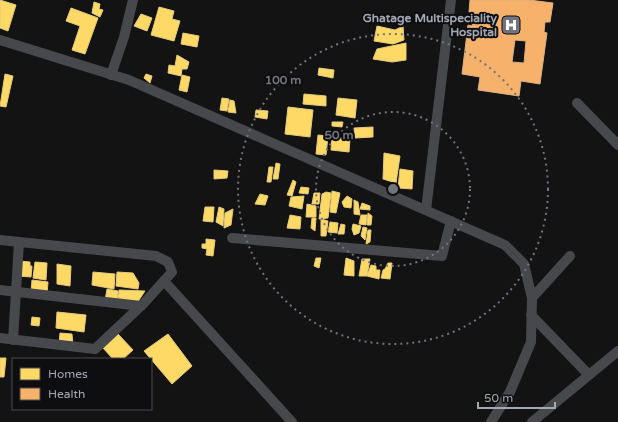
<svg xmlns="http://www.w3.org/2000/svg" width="618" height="422" font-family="'Varela Round',sans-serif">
<rect width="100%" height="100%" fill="#131313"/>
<g fill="#ffd966" stroke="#e4ca7d">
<path d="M0,0L16,5L8,31L0,28Z"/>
<path d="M94,2L100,4L99,9L103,10L100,17L92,13Z"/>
<path d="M159,7L174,11L172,19L180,21L174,41L151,35Z"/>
<path d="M71,8L98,18L85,54L72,50L80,26L66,21Z"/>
<path d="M141,14L152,18L147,31L134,26Z"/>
<path d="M377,26L395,30L403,26L404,40L393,44L374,41Z"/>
<path d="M183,33L199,36L197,47L181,44Z"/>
<path d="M406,43V60L392,62L373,59L377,49Z"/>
<path d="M177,55L189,62L187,69H182L181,76L168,73L169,65L175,66Z"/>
<path d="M319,68L334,70L333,78L318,75Z"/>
<path d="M5,74L13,76L6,107L0,106Z"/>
<path d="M146,74L152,76L150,83L144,78Z"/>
<path d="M182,75L190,77L187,92L179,90Z"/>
<path d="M304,94L326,96V106L303,104Z"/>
<path d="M222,98L229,99L227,111L220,110Z"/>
<path d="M338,98L357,100L355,118L336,115Z"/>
<path d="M230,100L234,101L236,113L228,112Z"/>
<path d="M288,107L313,110L310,137L285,134Z"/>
<path d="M256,110L268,111L267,119L255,117Z"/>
<path d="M332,122H343L342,127L332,126Z"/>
<path d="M373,127V137L355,138L354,128Z"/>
<path d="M318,135L328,136L326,155L316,154Z"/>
<path d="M332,137L350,138L349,152L331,150Z"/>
<path d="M384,153L400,156L396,183L383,179Z"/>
<path d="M276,163L280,164L278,179H273Z"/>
<path d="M269,167H273L271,182H267Z"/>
<path d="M400,169L413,171L412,189L398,188Z"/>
<path d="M214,170L228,171L227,178L214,179Z"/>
<path d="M293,180L296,182L292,196L287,195Z"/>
<path d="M301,187L309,188L308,194L299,193Z"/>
<path d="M332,191L340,193L336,213L330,212Z"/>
<path d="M326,192L331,193L328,218L319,219L322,194Z"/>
<path d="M314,193H320L319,204H312Z"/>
<path d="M260,194L268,196L265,205L255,204Z"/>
<path d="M304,196L302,209L289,206L291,197Z"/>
<path d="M347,196L352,199L351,208L344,207L342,202Z"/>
<path d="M354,200L358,202L360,215L354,214Z"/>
<path d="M362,203L370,206V210L360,209Z"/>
<path d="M307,204L316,206V217H306Z"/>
<path d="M205,207H214L213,222L203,221Z"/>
<path d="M219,207L224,209L223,226L216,222Z"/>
<path d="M233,209L231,225L224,228L225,213Z"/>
<path d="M368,213L372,216L371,225H367Z"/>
<path d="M290,215L301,217L300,229L287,228Z"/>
<path d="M361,215H367L366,225L359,224Z"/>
<path d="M312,218H316L315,231L311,228Z"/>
<path d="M321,219L328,221L326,236H321Z"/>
<path d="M330,222L338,223L337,233L328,232Z"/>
<path d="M341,224L345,225L344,234H338Z"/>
<path d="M353,224L361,226L359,233L354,235L352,229Z"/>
<path d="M363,227L367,228L365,240L361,236Z"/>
<path d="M368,230H371L370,242L366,244Z"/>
<path d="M206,239L215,240L213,256L206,255L207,249L202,248V244H206Z"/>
<path d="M316,258H321L319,268L314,266Z"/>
<path d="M346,258L354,261V276L344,275Z"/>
<path d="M362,259H370L367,276H359Z"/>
<path d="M19,261L30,262V266H32L31,277L18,276Z"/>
<path d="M35,262L47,263L46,280L33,278Z"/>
<path d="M388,263H392L390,279L381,278L383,270L385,269Z"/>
<path d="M57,264L71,266L70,286L57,284Z"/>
<path d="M371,265L376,266V270H380L379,279L367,276Z"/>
<path d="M93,272L115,274L114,289L92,285Z"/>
<path d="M117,272L133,273L139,283L138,289L116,286Z"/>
<path d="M32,280L48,282L47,294L31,292Z"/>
<path d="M107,289L118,291L117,302L105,301Z"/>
<path d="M119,290L145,291L137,303L118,301Z"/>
<path d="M57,312L86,315L84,332L56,328Z"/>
<path d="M32,317L40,318L39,326L31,325Z"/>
<path d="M60,333L72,334L73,346L59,344Z"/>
<path d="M118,334L133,350L123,359H113L103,348Z"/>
<path d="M168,334L192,366L172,384L144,351Z"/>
<path d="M0,358H6L4,377H0Z"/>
</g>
<path fill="#f6b26b" stroke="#ddaf81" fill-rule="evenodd" d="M470,0H529L553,3L550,22H545L544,32L547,33L540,84L521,81L519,96L478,90L480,77L462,74L468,25L472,26L474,12H469ZM515,40L526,41L524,63L512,62Z"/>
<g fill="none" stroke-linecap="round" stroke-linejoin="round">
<g stroke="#47484c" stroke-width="10">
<path d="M0,40L129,80L505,245L524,264L532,298L531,342L510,392L491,422"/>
<path d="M111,75L124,37L133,0"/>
<path d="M577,103L618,145"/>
<path d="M426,210L451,0"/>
<path d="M232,238L442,256L451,221"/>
<path d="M0,240L156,256L168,262L172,272L144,303L95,349L0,338"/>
<path d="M164,281L292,422"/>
<path d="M0,290L141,306"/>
<path d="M532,298L570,256"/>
<path d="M531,315L589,375"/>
<path d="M13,340L19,242"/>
<path d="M532,422L618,351"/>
</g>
</g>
<g fill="none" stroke="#71747c" stroke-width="2" stroke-dasharray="2 4">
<circle cx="393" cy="189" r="77"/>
<circle cx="393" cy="189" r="155"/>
</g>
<defs>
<g id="hospital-square" transform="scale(1)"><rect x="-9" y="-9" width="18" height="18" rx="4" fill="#71747c" stroke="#0e0d0f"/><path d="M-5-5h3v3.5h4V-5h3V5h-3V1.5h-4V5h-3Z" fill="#fff"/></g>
</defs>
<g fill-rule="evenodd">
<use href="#hospital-square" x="511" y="25"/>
</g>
<g text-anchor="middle" stroke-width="4" stroke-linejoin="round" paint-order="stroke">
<g font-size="12" font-weight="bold" fill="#a4a8b4" stroke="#0e0d0f" text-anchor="end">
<text x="497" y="22">Ghatage Multispeciality<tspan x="497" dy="14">Hospital</tspan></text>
</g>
</g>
<circle cx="393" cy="189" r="6" fill="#71747c" stroke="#0e0d0f" stroke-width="2"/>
<g font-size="12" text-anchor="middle" font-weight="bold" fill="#71747c" stroke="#0e0d0f" stroke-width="4" stroke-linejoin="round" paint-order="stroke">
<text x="283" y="84">100 m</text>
<text x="339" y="139">50 m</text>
</g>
<rect x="12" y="358" width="140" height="52" fill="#0e0d0f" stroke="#4a4b51"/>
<rect x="20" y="368" width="20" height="12" fill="#ffd966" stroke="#4a4b51"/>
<text x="48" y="378" font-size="12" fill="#a4a8b4">Homes</text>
<rect x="20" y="388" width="20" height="12" fill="#f6b26b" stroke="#4a4b51"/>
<text x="48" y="398" font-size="12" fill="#a4a8b4">Health</text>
<path d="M478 402v6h77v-6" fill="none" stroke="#a4a8b4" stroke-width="2"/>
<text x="484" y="402" font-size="12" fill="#a4a8b4" stroke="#0e0d0f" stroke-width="3" paint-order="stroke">50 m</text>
</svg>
